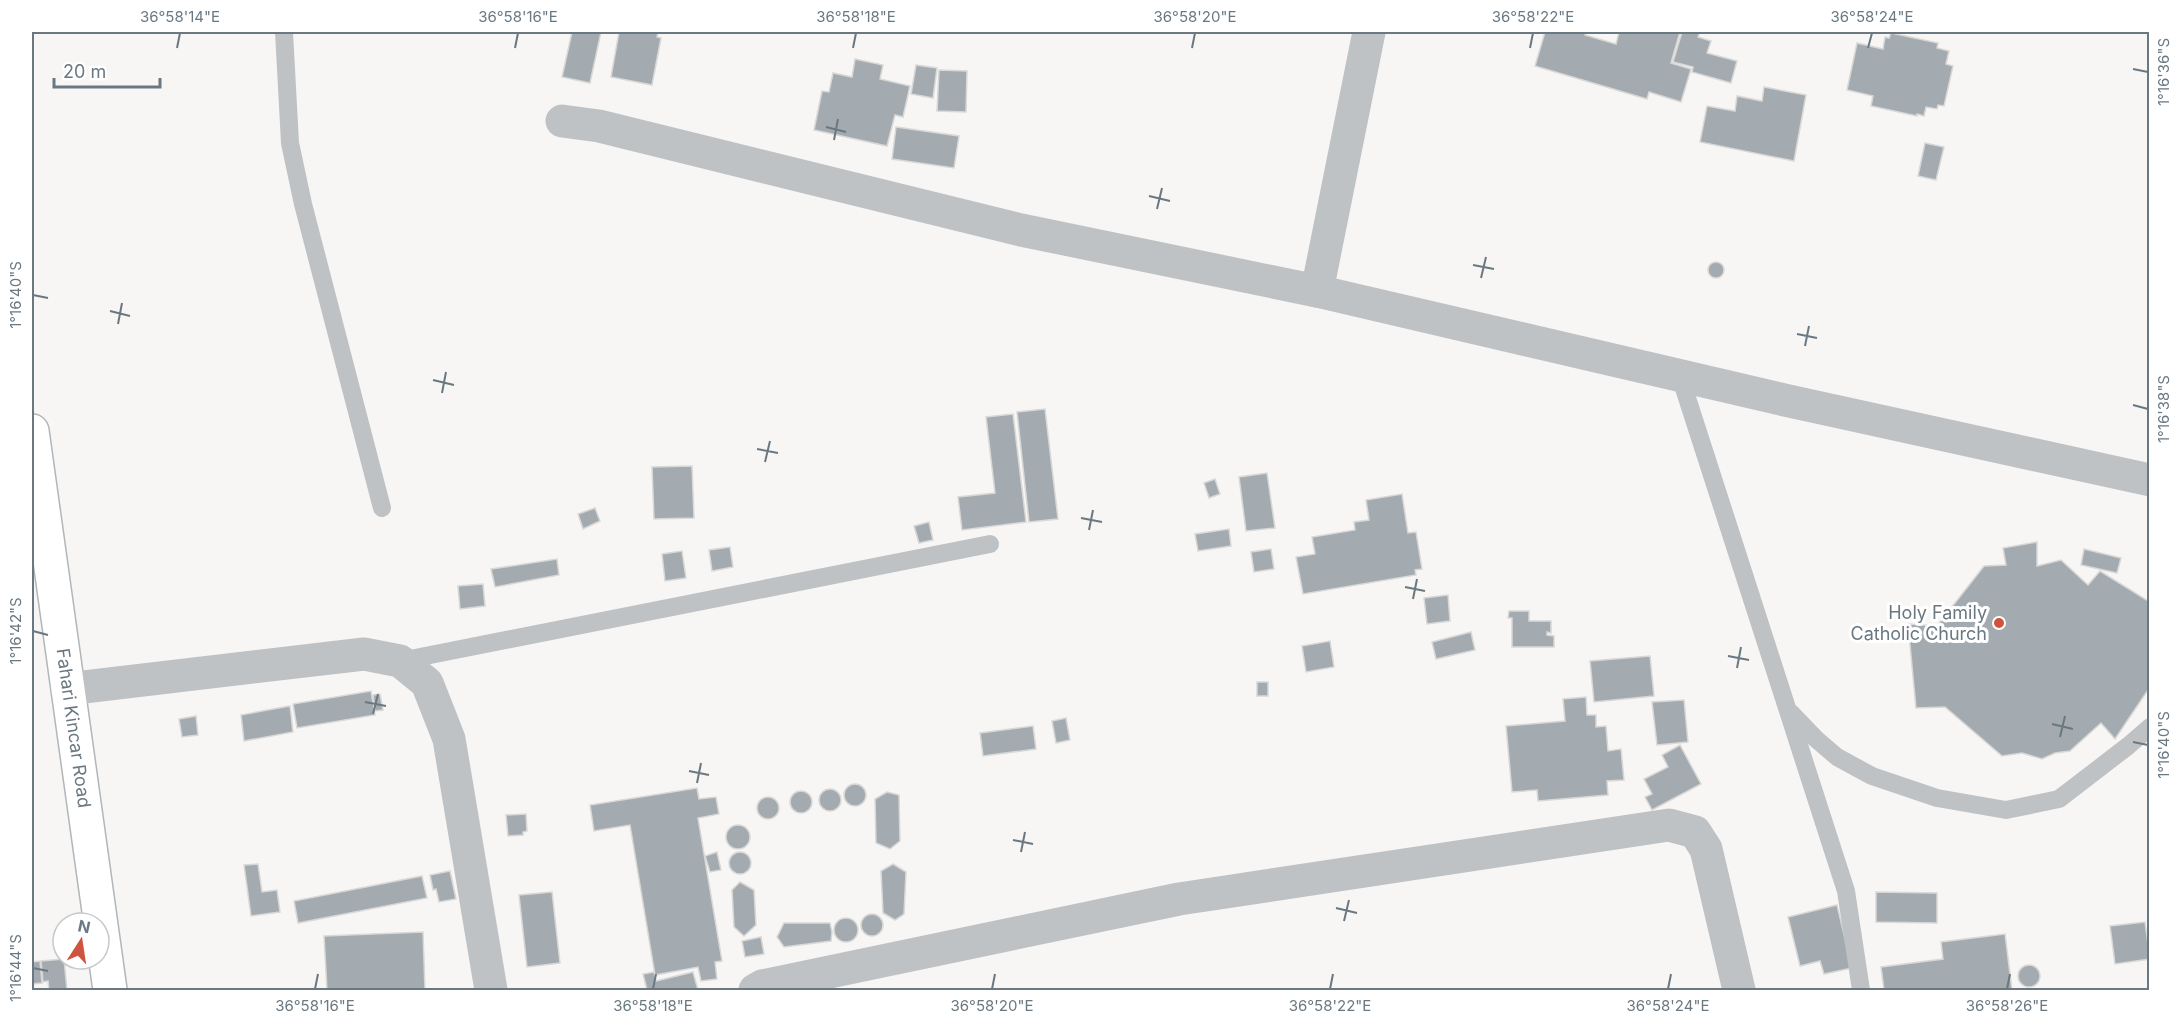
<svg xmlns="http://www.w3.org/2000/svg" width="2181" height="1022" font-family="Inter,sans-serif">
<rect width="100%" height="100%" fill="#f7f6f4"/>
<g fill="#a4abb0" stroke="#d8d8d7" stroke-width="1.5">
<path d="M572,32H601L590,83L562,77Z"/>
<path d="M619,32H658L657,37L661,38L652,85L611,77Z"/>
<path d="M1545,32H1586L1585,35L1616,44L1619,32H1680L1671,63L1691,69L1681,102L1649,92L1647,99L1535,66Z"/>
<path d="M1682,32H1700L1698,37L1711,41L1707,53L1737,61L1731,83L1692,72L1693,67L1673,62Z"/>
<path d="M1891,33L1938,43L1937,48L1949,51L1946,64L1953,66L1944,106L1938,105L1937,109L1926,107L1924,116L1917,114V116L1871,106L1873,96L1847,90L1857,43L1883,49L1885,37L1889,38Z"/>
<path d="M855,59L883,65L880,79L910,86L903,117L895,115L887,146L814,130L822,91L829,92L833,73L852,77Z"/>
<path d="M916,65L937,68L933,98L911,94Z"/>
<path d="M939,70L967,71L966,112L937,111Z"/>
<path d="M1764,87L1806,95L1794,161L1700,142L1707,106L1735,111L1737,96L1762,101Z"/>
<path d="M896,127L959,136L954,168L892,159Z"/>
<path d="M1925,143L1944,147L1936,180L1918,176Z"/>
<circle cx="1716" cy="270" r="8"/>
<path d="M1045,409L1058,519L1029,522L1017,412Z"/>
<path d="M1013,414L1026,522L962,530L958,497L995,493L986,417Z"/>
<path d="M692,466L694,518L654,519L652,467Z"/>
<path d="M1267,473L1275,528L1246,531L1239,477Z"/>
<path d="M1215,479L1220,494L1209,498L1204,483Z"/>
<path d="M1402,494L1408,533L1416,532L1422,569L1415,570L1416,575L1303,594L1296,557L1315,554L1312,537L1355,530L1354,522L1369,520L1366,500Z"/>
<path d="M595,508L600,521L583,529L578,514Z"/>
<path d="M929,522L933,540L919,543L914,526Z"/>
<path d="M1229,529L1231,546L1198,551L1195,534Z"/>
<path d="M2037,542V566L2061,560L2088,585L2100,571L2150,602L2148,610H2150V687L2115,739L2101,723L2070,751L2055,753L2042,759L2022,753L2002,756L1945,707L1916,708L1908,624L1937,626L1984,566L2006,565L2003,548Z"/>
<path d="M730,547L733,567L712,571L709,550Z"/>
<path d="M1271,549L1274,569L1254,572L1251,552Z"/>
<path d="M2084,549L2121,558L2117,573L2081,565Z"/>
<path d="M682,551L686,578L665,581L662,554Z"/>
<path d="M557,559L559,575L495,587L491,569Z"/>
<path d="M483,584L485,606L460,609L458,586Z"/>
<path d="M1448,595L1450,621L1427,624L1424,598Z"/>
<path d="M1509,611H1529V621H1551V633L1547,632V635L1554,636V647H1512V618H1508Z"/>
<path d="M1471,632L1475,650L1436,659L1432,642Z"/>
<path d="M1330,641L1334,667L1306,672L1302,646Z"/>
<path d="M1650,656L1654,696L1594,702L1590,661Z"/>
<rect x="1257" y="682" width="11" height="14"/>
<path d="M371,691L375,715L297,728L293,704Z"/>
<path d="M380,694L383,710L375,711L373,695Z"/>
<path d="M1586,697L1587,715H1596V727L1606,726L1608,751L1621,749L1624,780L1607,781L1608,795L1538,801L1537,790L1512,792L1506,726L1565,721L1563,699Z"/>
<path d="M1684,700L1688,742L1657,745L1652,702Z"/>
<path d="M290,706L293,732L244,741L241,715Z"/>
<path d="M196,716L198,735L182,737L179,719Z"/>
<path d="M1066,718L1070,740L1056,743L1052,721Z"/>
<path d="M1033,726L1036,749L983,756L980,733Z"/>
<path d="M1680,745L1701,784L1652,810L1645,797L1652,794L1644,779L1668,767L1662,755Z"/>
<circle cx="855" cy="795" r="11"/>
<path d="M697,788L699,799L716,797L719,814L698,818L722,961L715,962L717,979L701,981L698,967L655,975L630,825L594,831L590,805Z"/>
<circle cx="830" cy="800" r="11"/>
<circle cx="801" cy="802" r="11"/>
<path d="M887,792L899,795L900,841L890,849L876,843L875,799Z"/>
<circle cx="768" cy="808" r="11"/>
<path d="M526,814L527,831L523,832V835L508,836L506,815Z"/>
<circle cx="738" cy="837" r="12"/>
<path d="M717,852L721,870L710,872L705,856Z"/>
<circle cx="740" cy="863" r="11"/>
<path d="M258,864L262,892L277,890L280,912L251,916L244,865Z"/>
<path d="M893,864L906,872L904,914L895,920L883,913L881,871Z"/>
<path d="M450,871L456,899L439,902L436,889L433,890L430,875Z"/>
<path d="M422,876L427,898L298,923L294,901Z"/>
<path d="M740,882L754,890L756,925L744,936L734,927L732,890Z"/>
<path d="M552,892L560,963L527,967L519,895Z"/>
<path d="M1876,892L1937,893V923L1876,922Z"/>
<path d="M1837,905L1852,968L1824,974L1820,961L1800,966L1788,917Z"/>
<circle cx="872" cy="925" r="11"/>
<circle cx="846" cy="930" r="12"/>
<path d="M2145,922L2150,959L2115,964L2110,926Z"/>
<path d="M784,923H830L832,932L831,941L784,947L777,937Z"/>
<path d="M423,932L425,990H327L324,936Z"/>
<path d="M2005,934L2012,990H1884L1881,967L1943,959L1941,942Z"/>
<path d="M761,937L764,954L745,957L742,941Z"/>
<path d="M64,959L67,990H49L48,981L43,982L41,961Z"/>
<path d="M40,961L42,983L32,984V962Z"/>
<circle cx="2029" cy="976" r="11"/>
<path d="M654,972L656,981L693,972L698,990H647L643,974Z"/>
</g>
<g fill="none" stroke-linecap="round" stroke-linejoin="round">
<g stroke="#b1b6b9" stroke-width="36">
<g id="secondary">
<path id="s1" d="M32,431L110,990"/>
</g>
</g>
<g stroke="#bec2c5" stroke-width="18">
<path d="M284,32L290,143L303,204L382,508"/>
<path d="M1680,376L1846,891L1861,990"/>
<path d="M400,661L990,544"/>
<path d="M1791,713L1816,739L1837,757L1872,776L1937,798L2006,810L2059,799L2128,746L2150,727"/>
</g>
<g stroke="#bec2c5" stroke-width="33">
<path d="M562,121L599,126L1021,230L1317,291L1789,401L2150,480"/>
<path d="M1317,291L1369,32"/>
<path d="M67,689L364,654L400,661L427,683L449,739L491,990"/>
<path d="M755,990L762,986L1179,899L1669,825L1695,832L1706,849L1739,990"/>
</g>
<use href="#secondary" stroke="#fff" stroke-width="33"/>
</g>
<path fill="none" stroke="#6a7881" stroke-width="2" d="M177,48L180,33M515,48L518,33M853,48L856,33M1192,48L1195,33M1530,48L1533,33M1868,48L1872,33M2133,69L2148,72M826,127L846,132M834,140L838,119M1149,196L1170,201M1157,209L1162,188M1473,265L1494,269M1481,278L1486,257M33,295L48,298M110,311L130,316M118,324L122,303M1797,334L1817,338M1805,346L1809,326M433,380L454,385M442,393L446,372M2133,405L2148,409M757,449L778,453M765,462L770,441M1081,518L1102,522M1089,530L1093,510M1405,587L1425,591M1413,599L1417,579M33,631L48,635M1728,656L1749,660M1737,668L1741,647M365,702L386,706M373,714L378,694M2052,724L2073,729M2060,737L2065,716M2133,742L2148,745M689,771L709,775M697,783L701,763M1013,840L1033,844M1021,852L1025,832M1336,908L1357,913M1344,921L1349,900M33,968L48,971M315,989L318,974M653,989L656,974M992,989L995,974M1330,989L1333,974M1668,989L1671,974M2007,989L2010,974"/>
<circle fill="#cd553e" stroke="#fff" stroke-width="2" cx="1999" cy="623" r="6"/>
<g text-anchor="middle" stroke-width="6" stroke-linejoin="round" paint-order="stroke">
<g font-size="18" fill="#6a7881" stroke="#fff" text-anchor="end">
<text x="1987" y="619">Holy Family<tspan x="1987" dy="21">Catholic Church</tspan></text>
</g>
<g font-size="18" fill="#6a7881" stroke="#fff">
<text dy="6" stroke="none"><textPath href="#s1" startOffset="300">Fahari Kincar Road</textPath></text>
</g>
</g>
<rect width="2181" height="1022" fill="none" stroke="#ffffff" stroke-width="66"/>
<g transform="translate(81 941) rotate(12)"><circle r="28" fill="#ffffff" stroke="#c3c9cd" stroke-width="1.5"/>
<path d="M0-4.5L10 22L0 15L-10 22Z" fill="#cd553e"/>
<text y="-9" font-size="16" font-weight="bold" text-anchor="middle" fill="#6a7881">N</text>
</g>
<path d="M54 78v9h106v-9" fill="none" stroke="#6a7881" stroke-width="3"/>
<text x="63" y="78" font-size="18" fill="#6a7881" stroke="#ffffff" stroke-width="4.5" paint-order="stroke">20 m</text>
<rect x="33" y="33" width="2115" height="956" fill="none" stroke="#6a7881" stroke-width="2"/>
<g font-size="15" text-anchor="middle" fill="#6a7881">
<text x="180" y="22">36°58'14"E</text>
<text x="518" y="22">36°58'16"E</text>
<text x="856" y="22">36°58'18"E</text>
<text x="1195" y="22">36°58'20"E</text>
<text x="1533" y="22">36°58'22"E</text>
<text x="1872" y="22">36°58'24"E</text>
<text transform="translate(2164 72) rotate(-90)" y="5">1°16'36"S</text>
<text transform="translate(16 295) rotate(-90)" y="5">1°16'40"S</text>
<text transform="translate(2164 409) rotate(-90)" y="5">1°16'38"S</text>
<text transform="translate(16 631) rotate(-90)" y="5">1°16'42"S</text>
<text transform="translate(2164 745) rotate(-90)" y="5">1°16'40"S</text>
<text transform="translate(16 968) rotate(-90)" y="5">1°16'44"S</text>
<text x="315" y="1011">36°58'16"E</text>
<text x="653" y="1011">36°58'18"E</text>
<text x="992" y="1011">36°58'20"E</text>
<text x="1330" y="1011">36°58'22"E</text>
<text x="1668" y="1011">36°58'24"E</text>
<text x="2007" y="1011">36°58'26"E</text>
</g>
</svg>
